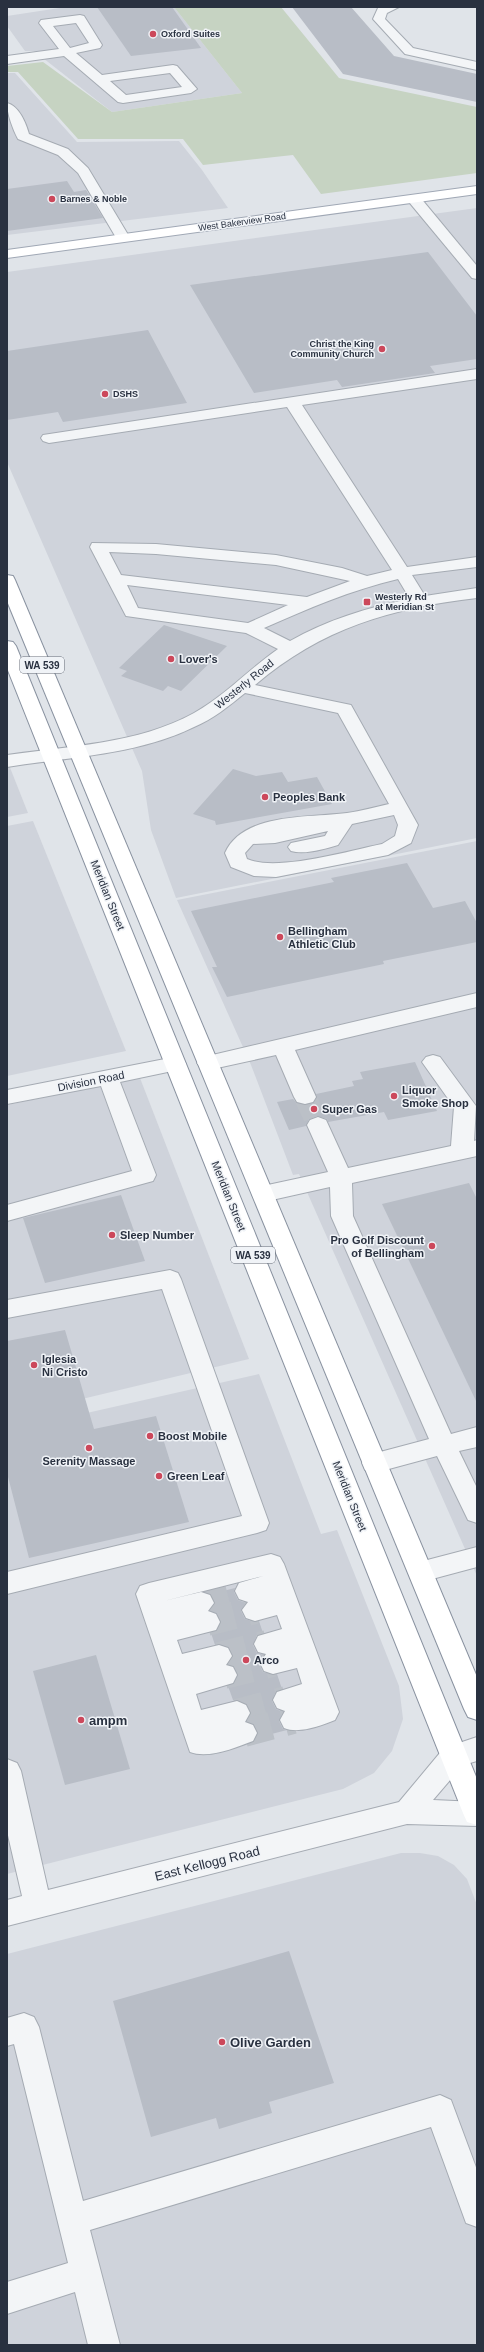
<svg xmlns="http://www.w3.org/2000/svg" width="484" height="2352" font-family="Helvetica,sans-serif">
<rect width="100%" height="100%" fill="#e0e4e9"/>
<g fill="#cfd3db">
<path d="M66,7H174L242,93L112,112L34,51H25L7,26V16Z"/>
<path d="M7,73H15L77,142L179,141L202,170L228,208L7,235Z"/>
<path d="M477,208V838L176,898L151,830L142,771L7,462V272Z"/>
<path d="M7,760L28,813L7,817Z"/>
<path d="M33,821L126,1051L7,1076V826Z"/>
<path d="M477,841V1576L299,1174L293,1175L251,1065L177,900Z"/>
<path d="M140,1078L249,1359L7,1417V1105Z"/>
<path d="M259,1374L321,1534L337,1530L399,1686L403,1719L392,1751L374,1773L343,1789L7,1874V1431Z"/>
<path d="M401,1853H420L438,1856L454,1865L467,1879L477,1905V2345H7V1954Z"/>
</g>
<path fill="#c6d3c2" d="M174,7H281L339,78L477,107V173L321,194L293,155L203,165L183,139H78L18,72H7V66L43,62L112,112L242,93Z"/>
<g fill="#b8bdc6">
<path d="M97,7H172L201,48L131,56Z"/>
<path d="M292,7H351L394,56L477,74V102L343,74Z"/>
<path d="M67,181L74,192L86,190L103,218L7,231V189Z"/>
<path d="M428,252L477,316V359L430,366L435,373L342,387L337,380L254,393L190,285Z"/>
<path d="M148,330L187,403L63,422L58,412L7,420V351Z"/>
<path d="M164,625L227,646L181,691L168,686L163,691L121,676L127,671L119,668Z"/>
<path d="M233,769L256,776L282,772L288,782L317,777L332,804L216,825L215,821L193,814Z"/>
<path d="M407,863L433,908L465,901L477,923V942L383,961L384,964L227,997L212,967H217L191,911L334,882L331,878Z"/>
<path d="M415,1062L437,1111L388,1120L384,1112L328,1122L327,1119L317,1116L309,1119L306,1126L289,1130L277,1102L293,1099L297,1103L305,1105L313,1103L317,1098L316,1094L354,1086L352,1081L363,1079L360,1072Z"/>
<path d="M469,1183L477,1199V1403L382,1204Z"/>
<path d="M121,1195L145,1261L45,1283L23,1218Z"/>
<path d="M65,1330L94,1429L156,1416L189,1522L29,1558L7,1473V1341Z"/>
<path d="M235,1588L234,1592L238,1600L246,1603L241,1611L245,1619L255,1622L259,1621L263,1633L257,1635L253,1645L257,1653L264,1655L259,1664L263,1672L273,1675L277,1674L282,1689L276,1691L272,1701L276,1709L283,1712L279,1721L283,1729L287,1730L256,1738L258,1732L254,1724L247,1721L251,1712L247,1704L238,1700H233L228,1686L234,1684L238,1674L234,1666L228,1664L233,1655L229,1647L219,1644L215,1645L211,1633L217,1631L221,1621L217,1613L210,1610L215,1602L211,1594Z"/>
<path d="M96,1655L130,1769L65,1785L33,1671Z"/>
<path d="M289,1951L334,2083L269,2102L272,2113L219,2129L216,2118L151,2137L113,2001Z"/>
</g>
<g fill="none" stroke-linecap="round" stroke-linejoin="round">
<path stroke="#bbc0c7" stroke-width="22" stroke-dasharray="22 11" stroke-linecap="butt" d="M305,1097L318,1125"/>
<g stroke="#bbc0c7" stroke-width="28" stroke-dasharray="28 14" stroke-linecap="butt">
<path d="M201,1603L248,1591"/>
<path d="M207,1622L255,1610"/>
<path d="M219,1656L267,1644"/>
<path d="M224,1675L273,1663"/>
<path d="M237,1713L286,1700"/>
<path d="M244,1733L293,1720"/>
</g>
<g stroke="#a5abb3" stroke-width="2">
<g id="minor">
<path d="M382,7H399L387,13L385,19L413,48L477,62V70L405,54L373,19L378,8Z"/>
<path d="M80,15L84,16L102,45L100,48L76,53L102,75L173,65L177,66L197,89L191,93L123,103L118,102L64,56L7,64V56L59,49L39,23L41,20ZM76,23L89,43L70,48L53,26ZM170,73L182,87L126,95L110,81Z"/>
<path d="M7,103C19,106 26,123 29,134L68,149L88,168L130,238L128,241H118L78,173L58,155L18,139C13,130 7,113 7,103Z"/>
<path d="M414,195L419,196L477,266V279L472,278L409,202L407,199Z"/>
<path d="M477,369V379L302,405L407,567L477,557V567L412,575L425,596L477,588V598C391,608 322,628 255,685L351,705L418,825L411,843L388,855L276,877L254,876L231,867L225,853C243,812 310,818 347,813C361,811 375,807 389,804L338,713L245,693C229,706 213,719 194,727C137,755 69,757 7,767V755C69,746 138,744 194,713C225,696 249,669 278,649L246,633L126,616L90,547L92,543L156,544L276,555L342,568L367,576L392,570L287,407L49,443L43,441L41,438L43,435ZM109,552L156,554L276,565L350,581L307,597L121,575ZM398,579L410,599C369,607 327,620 290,641L264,628C307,609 351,590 398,579ZM127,585L288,605L248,623L138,608ZM394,815L398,825L395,836L382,844C349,851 276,872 247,859L245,853L253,844L275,843L328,831L325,836L291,843L288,847L291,851C305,855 324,849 338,845L352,824Z"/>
<path d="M477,993V1007L295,1050L316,1097L313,1102L305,1104L297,1102L294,1097L276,1055L208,1070L201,1068L197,1063L201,1058L208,1056Z"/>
<path d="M433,1055L440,1057L476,1106L474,1141L477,1140V1156L352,1183L353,1216L451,1434L477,1427V1447L459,1451L477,1488V1523L468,1520L437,1456L374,1473L365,1470L362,1463L365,1456L429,1439L331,1216L330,1187L263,1202L255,1200L252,1194L255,1188L263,1186L328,1172L307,1125L310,1120L318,1117L326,1120L348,1168L451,1146L454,1107L422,1062L426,1057Z"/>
<path d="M175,1057L182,1059L186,1064L182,1069L120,1082L156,1175L153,1181L7,1221V1205L132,1171L101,1086L7,1104V1090Z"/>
<path d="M170,1270L178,1273L181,1279L269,1523L266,1530L257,1533L7,1594V1572L242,1516L162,1289L7,1318V1300Z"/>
<path d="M477,1547V1567L421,1582L412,1578L408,1571L412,1564Z"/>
<path d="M271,1554L280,1557L284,1564L339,1712L335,1720C320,1726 299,1734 284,1728L280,1720L285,1711L277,1708L273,1700L277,1692L302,1684L297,1668L273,1674L264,1671L260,1663L266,1654L258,1652L254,1644L258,1636L282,1629L277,1615L255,1621L246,1618L242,1610L248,1602L239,1599L235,1591L239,1583L263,1576L164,1601L201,1592L210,1595L214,1603L208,1611L216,1614L220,1622L216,1630L177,1640L182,1654L219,1645L228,1648L232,1656L226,1665L233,1667L237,1675L233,1683L196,1694L201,1710L237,1701L246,1705L250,1713L245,1722L253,1725L257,1733L253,1741C235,1748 208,1759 190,1752L136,1594L140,1586L149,1583Z"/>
<path d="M477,1737V1761L463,1765L433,1800L477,1802V1826L407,1824L7,1926V1900L22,1896L7,1831V1759L17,1763L21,1771L48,1890L399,1802L444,1748Z"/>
<path d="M24,2013L34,2017L39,2027L83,2201L440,2095L451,2100L477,2170V2227L466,2223L431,2127L90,2230L120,2345H88L75,2292L7,2314V2282L68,2263L14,2044L7,2046V2018Z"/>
</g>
</g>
<g stroke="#a0a8b5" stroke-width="2">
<path id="major" d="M477,186V194L7,258V250Z"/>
</g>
<g stroke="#88919f" stroke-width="2">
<g id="highway">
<path d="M7,575L13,576L15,580L477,1677V1720L468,1717L464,1709L7,601Z"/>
<path d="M7,641L13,642L16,646L477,1779V1825L467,1822L463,1813L7,668Z"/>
</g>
</g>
<use href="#minor" fill="#f3f5f7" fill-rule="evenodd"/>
<use href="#major" fill="#fff" fill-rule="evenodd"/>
<use href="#highway" fill="#fff" fill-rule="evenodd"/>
</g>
<g fill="#cc485b" stroke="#f0f3f7" stroke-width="1.5">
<circle cx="153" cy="34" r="4"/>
<circle cx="52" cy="199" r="4"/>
<circle cx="382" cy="349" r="4"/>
<circle cx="105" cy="394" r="4"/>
<rect x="363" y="598" width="8" height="8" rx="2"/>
<circle cx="171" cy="659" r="4"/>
<circle cx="265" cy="797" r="4"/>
<circle cx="280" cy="937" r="4"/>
<circle cx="394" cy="1096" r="4"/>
<circle cx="314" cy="1109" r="4"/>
<circle cx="112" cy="1235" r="4"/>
<circle cx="432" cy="1246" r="4"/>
<circle cx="34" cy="1365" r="4"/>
<circle cx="150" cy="1436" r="4"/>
<circle cx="89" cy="1448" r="4"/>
<circle cx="159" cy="1476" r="4"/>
<circle cx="246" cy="1660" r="4"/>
<circle cx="81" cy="1720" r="4"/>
<circle cx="222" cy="2042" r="4"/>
</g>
<g text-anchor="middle" stroke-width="3" stroke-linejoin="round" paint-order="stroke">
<g font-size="9" font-weight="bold" fill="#293140" stroke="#f0f3f7" text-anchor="start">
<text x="161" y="37">Oxford Suites</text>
<text x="60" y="202">Barnes &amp; Noble</text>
<text x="374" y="347" text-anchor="end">Christ the King<tspan x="374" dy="10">Community Church</tspan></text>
<text x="113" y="397">DSHS</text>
<text x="375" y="600">Westerly Rd<tspan x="375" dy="10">at Meridian St</tspan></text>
</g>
<g font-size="9" fill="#293140" stroke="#f0f3f7">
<text transform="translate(242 222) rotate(-8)" y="3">West Bakerview Road</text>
</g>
<g fill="#f0f3f7" stroke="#656b77" stroke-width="1">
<rect x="20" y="657" width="44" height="16" rx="3"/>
<rect x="231" y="1247" width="44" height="16" rx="3"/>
</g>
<g font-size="10" font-weight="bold" fill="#293140">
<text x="42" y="669">WA 539</text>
<text x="253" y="1259">WA 539</text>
</g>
<g font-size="11" font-weight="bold" fill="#293140" stroke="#f0f3f7" text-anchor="start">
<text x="179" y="663">Lover's</text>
<text x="273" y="801">Peoples Bank</text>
<text x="288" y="935">Bellingham<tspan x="288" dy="13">Athletic Club</tspan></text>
<text x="402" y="1094">Liquor<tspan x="402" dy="13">Smoke Shop</tspan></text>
<text x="322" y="1113">Super Gas</text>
<text x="120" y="1239">Sleep Number</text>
<text x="424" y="1244" text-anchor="end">Pro Golf Discount<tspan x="424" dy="13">of Bellingham</tspan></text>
<text x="42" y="1363">Iglesia<tspan x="42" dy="13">Ni Cristo</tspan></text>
<text x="158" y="1440">Boost Mobile</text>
<text x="89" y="1465" text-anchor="middle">Serenity Massage</text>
<text x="167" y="1480">Green Leaf</text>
<text x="254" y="1664">Arco</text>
</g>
<g font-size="11" fill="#293140" stroke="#f0f3f7">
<text transform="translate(244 684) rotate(-39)" y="4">Westerly Road</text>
<text transform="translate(108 895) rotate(68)" y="4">Meridian Street</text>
<text transform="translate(91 1081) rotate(-11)" y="4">Division Road</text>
<text transform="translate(229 1196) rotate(68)" y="4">Meridian Street</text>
<text transform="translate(350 1496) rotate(68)" y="4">Meridian Street</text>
</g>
<g font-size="13" font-weight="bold" fill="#293140" stroke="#f0f3f7" text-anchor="start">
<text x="89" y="1725">ampm</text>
<text x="230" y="2047">Olive Garden</text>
</g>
<g font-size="13" fill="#293140" stroke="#f0f3f7">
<text transform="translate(207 1863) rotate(-14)" y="5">East Kellogg Road</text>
</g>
</g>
<rect width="484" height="2352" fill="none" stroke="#293140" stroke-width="16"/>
</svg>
